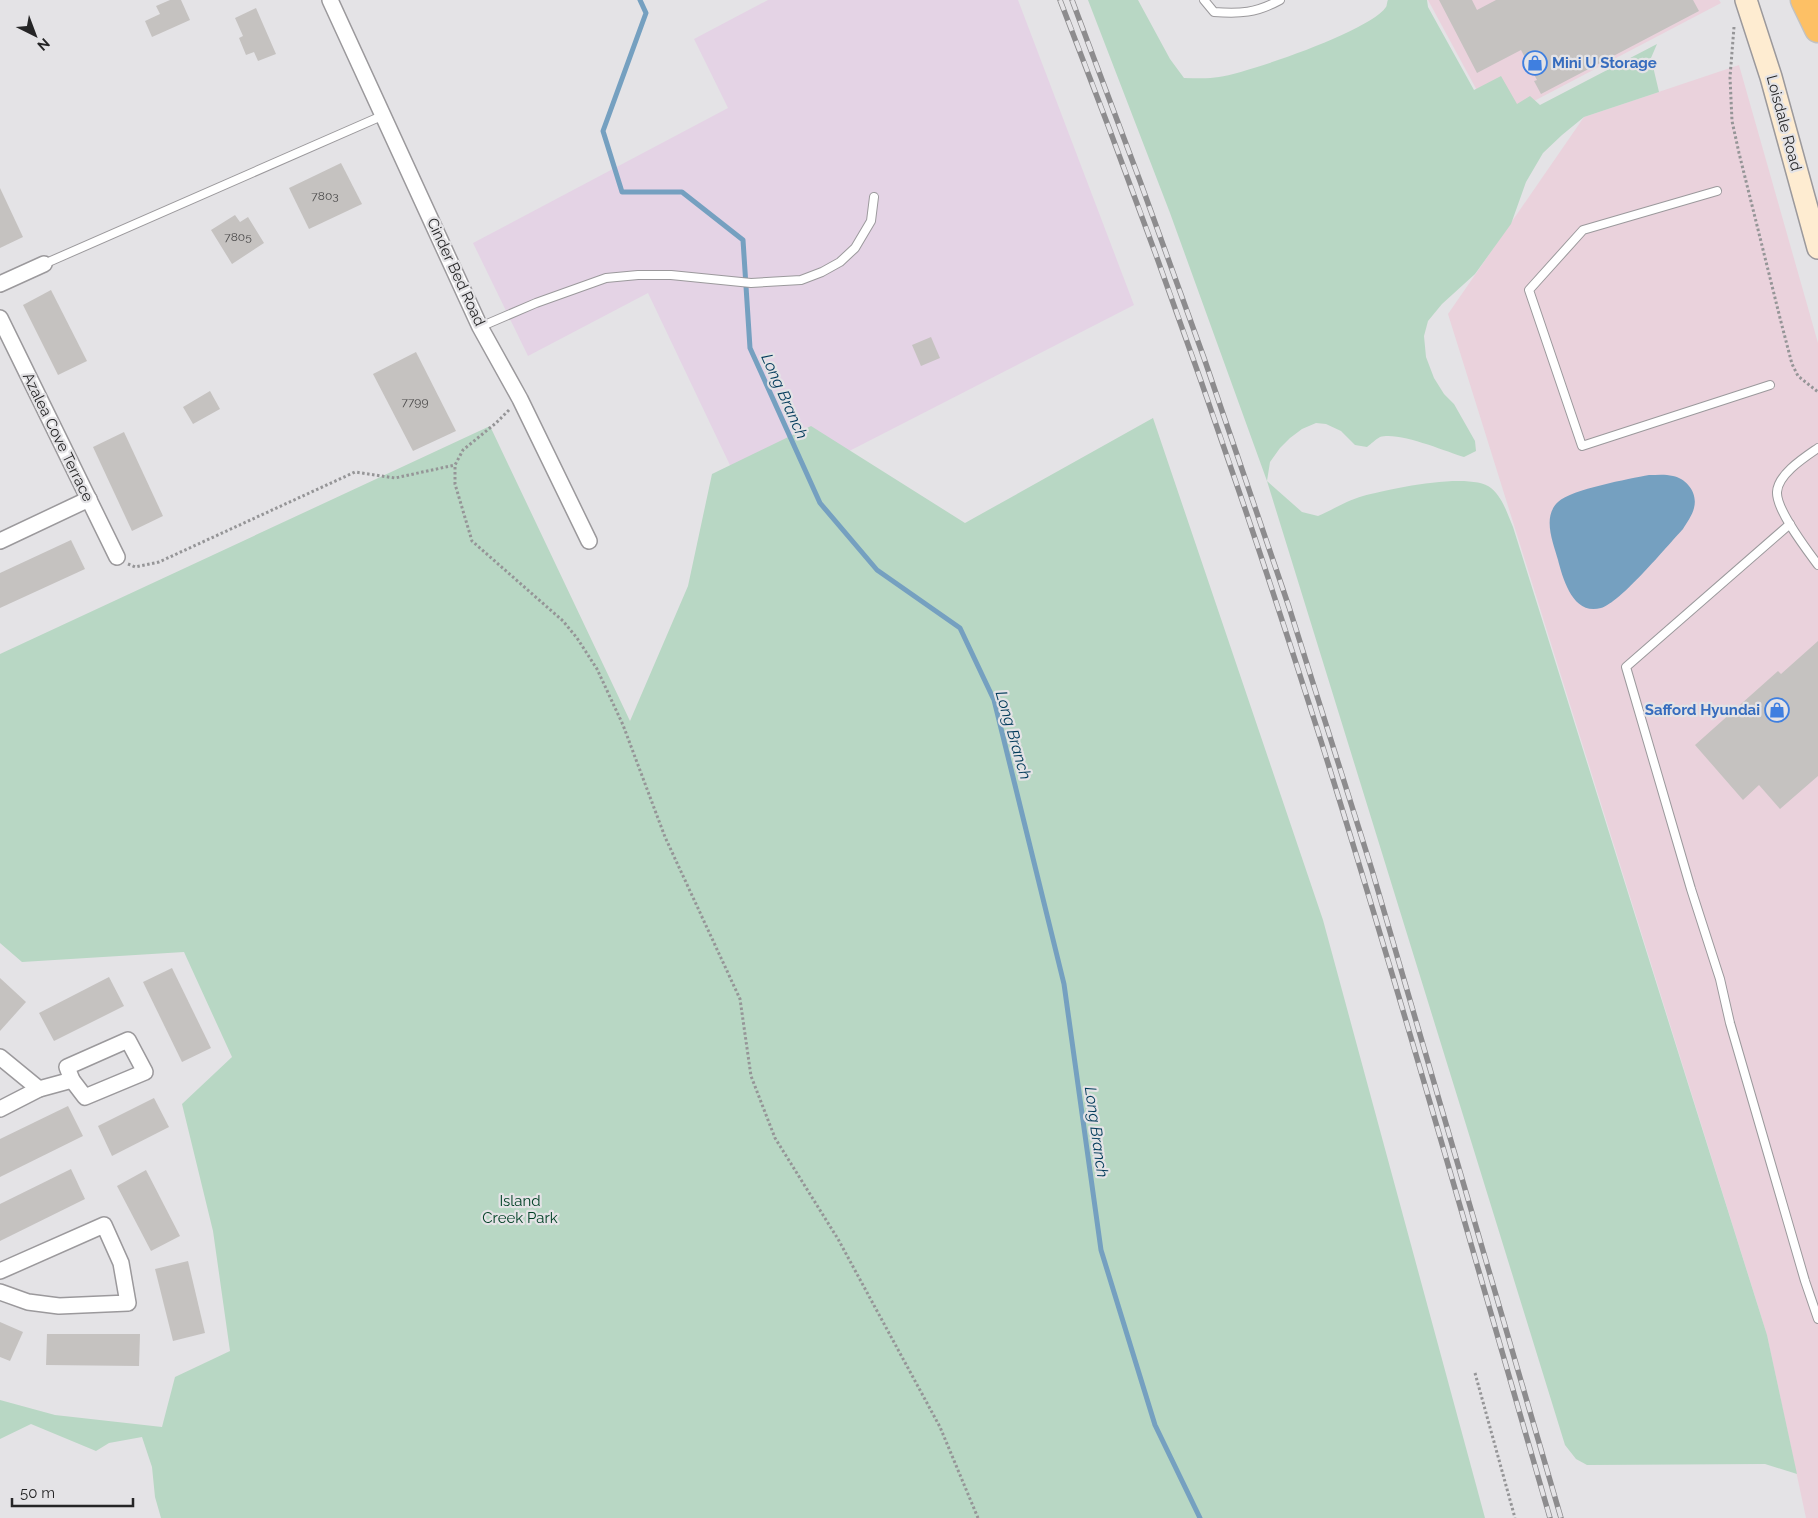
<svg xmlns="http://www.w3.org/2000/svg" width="1818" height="1518" font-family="Raleway,sans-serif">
<rect width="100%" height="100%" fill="#e4e3e6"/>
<g fill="#ead2dc">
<path d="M1428,0H1719L1721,3L1494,122Z"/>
<path d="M1739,65L1818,343V1518H1806L1767,1335L1448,314L1584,117Z"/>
</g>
<path fill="#e4d3e5" d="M768,0H1018L1134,305L748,503L648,293L528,356L473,243L728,108L694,39Z"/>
<g fill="#b8d7c4">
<path d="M1088,0H1138L1170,59L1184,78C1195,78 1208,79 1219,77C1250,72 1370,31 1386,7C1387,6 1387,1 1388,0H1427L1428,7L1474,90L1501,76L1517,104L1530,96L1540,105L1657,44L1651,58L1659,92L1584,117L1562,135L1543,153L1526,182L1511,224L1475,274L1442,304L1428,321L1424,336L1426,357L1434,378L1444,394L1454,404L1475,441L1476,451L1464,457C1445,451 1398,431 1380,437C1376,439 1371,444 1367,447L1355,445L1341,431L1326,424L1316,423L1302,429L1290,438L1280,448L1270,462L1267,481L1302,512L1318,516C1332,510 1348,500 1363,496C1388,489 1471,471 1491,488C1503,498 1507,513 1513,527L1767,1335L1797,1474L1765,1464L1587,1465L1576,1459L1565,1445L1267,481L1170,213Z"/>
<path d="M1153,418L1323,920L1485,1518H161L155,1497L152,1467L142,1437L109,1443L96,1451L31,1424L0,1439V1400L55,1415L162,1427L175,1377L230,1351L213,1231L182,1104L232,1057L184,952L22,962L0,943V654L490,426L630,721L688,586L712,474L811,426L965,523Z"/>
</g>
<path fill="#75a0c0" d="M1649,475C1657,475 1665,474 1673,476C1687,479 1698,493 1694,508C1692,516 1687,522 1683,529C1667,546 1620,603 1601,608C1573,616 1563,579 1558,560C1553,542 1542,517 1558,502C1572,489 1629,479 1649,475Z"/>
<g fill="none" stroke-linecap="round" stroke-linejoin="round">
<path stroke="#75a0c0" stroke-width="5" d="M640,0L646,13L603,131L622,192H682L743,240L750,348L820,503L877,570L960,628L994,700L1064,984L1101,1250L1155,1425L1200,1518"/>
</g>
<g fill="#c5c2c0">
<path d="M170,0H181L190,20L152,37L145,21L160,14L156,6Z"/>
<path d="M1439,0H1472L1477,10L1496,0H1693L1699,11L1541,94L1534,81L1537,80L1521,50L1477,73Z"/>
<path d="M256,8L276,54L258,61L254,52L246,55L239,38L243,36L235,18Z"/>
<path d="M341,163L362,204L309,229L289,188Z"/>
<path d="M0,188L23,237L0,248Z"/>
<path d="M235,215L240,222L248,217L264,243L232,264L211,230Z"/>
<path d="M51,290L87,361L58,375L23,305Z"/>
<path d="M931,337L940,358L921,366L912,345Z"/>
<path d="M416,352L456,431L413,451L373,374Z"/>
<path d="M210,391L220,409L193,424L183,407Z"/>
<path d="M124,432L163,516L132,531L93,447Z"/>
<path d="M71,540L85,569L0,608V573Z"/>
<path d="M1818,641V776L1780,809L1759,785L1743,800L1695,745L1778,671L1781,674Z"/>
<path d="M172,968L211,1048L182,1062L143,982Z"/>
<path d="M109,977L124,1006L54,1041L39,1013Z"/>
<path d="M0,978L26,1002L0,1031Z"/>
<path d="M154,1098L169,1127L112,1156L98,1126Z"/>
<path d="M68,1106L83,1136L0,1177V1139Z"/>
<path d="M71,1169L85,1199L0,1241V1204Z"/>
<path d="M146,1170L180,1236L151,1251L117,1186Z"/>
<path d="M188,1261L205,1333L173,1341L155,1269Z"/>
<path d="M0,1322L23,1332L10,1361L0,1357Z"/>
<path d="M47,1334H140L139,1366L46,1365Z"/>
</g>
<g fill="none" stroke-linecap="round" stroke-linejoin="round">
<g stroke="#9b999c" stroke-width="10">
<g id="service">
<path d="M1204,0L1214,12C1240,14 1256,13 1280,0"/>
<path d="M1717,191L1583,230L1529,290L1582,446L1770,385"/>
<path d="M44,264L384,115"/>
<path d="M480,327L536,303L606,278L638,275H671L751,283L801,280L822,272L840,262L855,248L871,221L874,197"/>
<path d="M1818,448C1805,457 1778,474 1777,492C1776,510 1807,550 1818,565"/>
<path d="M1790,524L1626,667L1691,889L1720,979L1730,1023L1805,1281L1818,1319"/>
</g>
</g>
<g stroke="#9b999c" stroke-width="18">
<g id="minor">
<path d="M330,0L480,327L520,399L589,541"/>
<path d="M0,284L44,264"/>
<path d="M0,318L117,557"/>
<path d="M0,541L89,499"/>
<path d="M128,1040L145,1072L85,1097L72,1080L67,1067Z"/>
<path d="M0,1057L39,1089"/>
<path d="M0,1109L39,1089L72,1080"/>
<path d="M0,1271L104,1225L121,1263L128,1303L59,1306L28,1302L0,1292"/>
</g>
</g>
<g stroke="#9b999c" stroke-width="24">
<path id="secondary" d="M1746,0L1771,77L1818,248"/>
</g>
<g stroke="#c2c2c2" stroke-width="29">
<path id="motorway" d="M1804,0L1818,29"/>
</g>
<g stroke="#959597" stroke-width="3" stroke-dasharray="2.5 2.5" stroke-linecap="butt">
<path d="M1734,27L1730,77L1732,121L1739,153L1780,318L1792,364L1798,376L1818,392"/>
<path d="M509,410L496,423L463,450L455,465V484L472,541L563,621L577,638L597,669L623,725L665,837L740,999L751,1076L775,1138L838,1239L940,1427L978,1518"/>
<path d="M128,564L135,567L159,562L355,472L395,478L455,465"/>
<path d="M1475,1373L1515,1518"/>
</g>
<use href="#service" stroke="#fff" stroke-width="8"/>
<use href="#minor" stroke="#fff" stroke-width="15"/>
<use href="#secondary" stroke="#feecd1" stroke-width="21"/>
<use href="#motorway" stroke="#fdc065" stroke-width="26"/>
<g stroke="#8d8c8e" stroke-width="5.5">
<g id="rail">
<path d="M1060,0C1155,244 1242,491 1321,741C1402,999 1475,1259 1550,1518"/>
<path d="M1072,0L1140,181L1204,358L1289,607L1372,870L1561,1518"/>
</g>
</g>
<use href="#rail" stroke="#e4e3e6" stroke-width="4" stroke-dasharray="11" stroke-linecap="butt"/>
</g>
<defs>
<g id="shop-ring" transform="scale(1.25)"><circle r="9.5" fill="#e4e3e6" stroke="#3f7fe0" stroke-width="1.5"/><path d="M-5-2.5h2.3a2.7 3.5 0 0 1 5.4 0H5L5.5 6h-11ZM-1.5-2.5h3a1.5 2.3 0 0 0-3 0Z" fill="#3f7fe0"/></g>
</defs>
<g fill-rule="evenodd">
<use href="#shop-ring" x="1535" y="63"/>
<use href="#shop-ring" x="1777" y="710"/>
</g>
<g text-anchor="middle" stroke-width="4.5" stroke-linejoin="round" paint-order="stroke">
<g font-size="12" fill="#4d4c4c">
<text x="325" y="200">7803</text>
<text x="238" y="241">7805</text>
<text x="415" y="406">7799</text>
</g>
<g font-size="15" font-weight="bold" fill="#366cbe" stroke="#e4e3e6" text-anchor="start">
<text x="1552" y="68">Mini U Storage</text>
<text x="1760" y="715" text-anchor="end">Safford Hyundai</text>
</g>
<g font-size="15" fill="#252526" stroke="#e4e3e6">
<text transform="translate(1784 123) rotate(75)" y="5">Loisdale Road</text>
<text transform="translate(456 272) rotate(65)" y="5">Cinder Bed Road</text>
<text transform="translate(58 437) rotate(64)" y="5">Azalea Cove Terrace</text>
</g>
<g font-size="15" fill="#004025" stroke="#e4e3e6">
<text x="520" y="1206">Island<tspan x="520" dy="17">Creek Park</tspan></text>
</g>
<g font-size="16" font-style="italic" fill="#003a5a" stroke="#e4e3e6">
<text transform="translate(785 396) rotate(66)" y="6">Long Branch</text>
<text transform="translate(1014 735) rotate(74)" y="6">Long Branch</text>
<text transform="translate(1097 1132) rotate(82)" y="6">Long Branch</text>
</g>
</g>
<g transform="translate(35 35) rotate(138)" stroke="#e4e3e6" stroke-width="4" paint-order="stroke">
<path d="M0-4L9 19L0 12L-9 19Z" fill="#252526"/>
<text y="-8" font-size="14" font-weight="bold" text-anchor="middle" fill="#252526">N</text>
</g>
<path d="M12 1498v8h121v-8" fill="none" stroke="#252526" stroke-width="2.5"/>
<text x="20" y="1498" font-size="15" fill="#252526" stroke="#e4e3e6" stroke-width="4" paint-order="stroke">50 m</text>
</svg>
